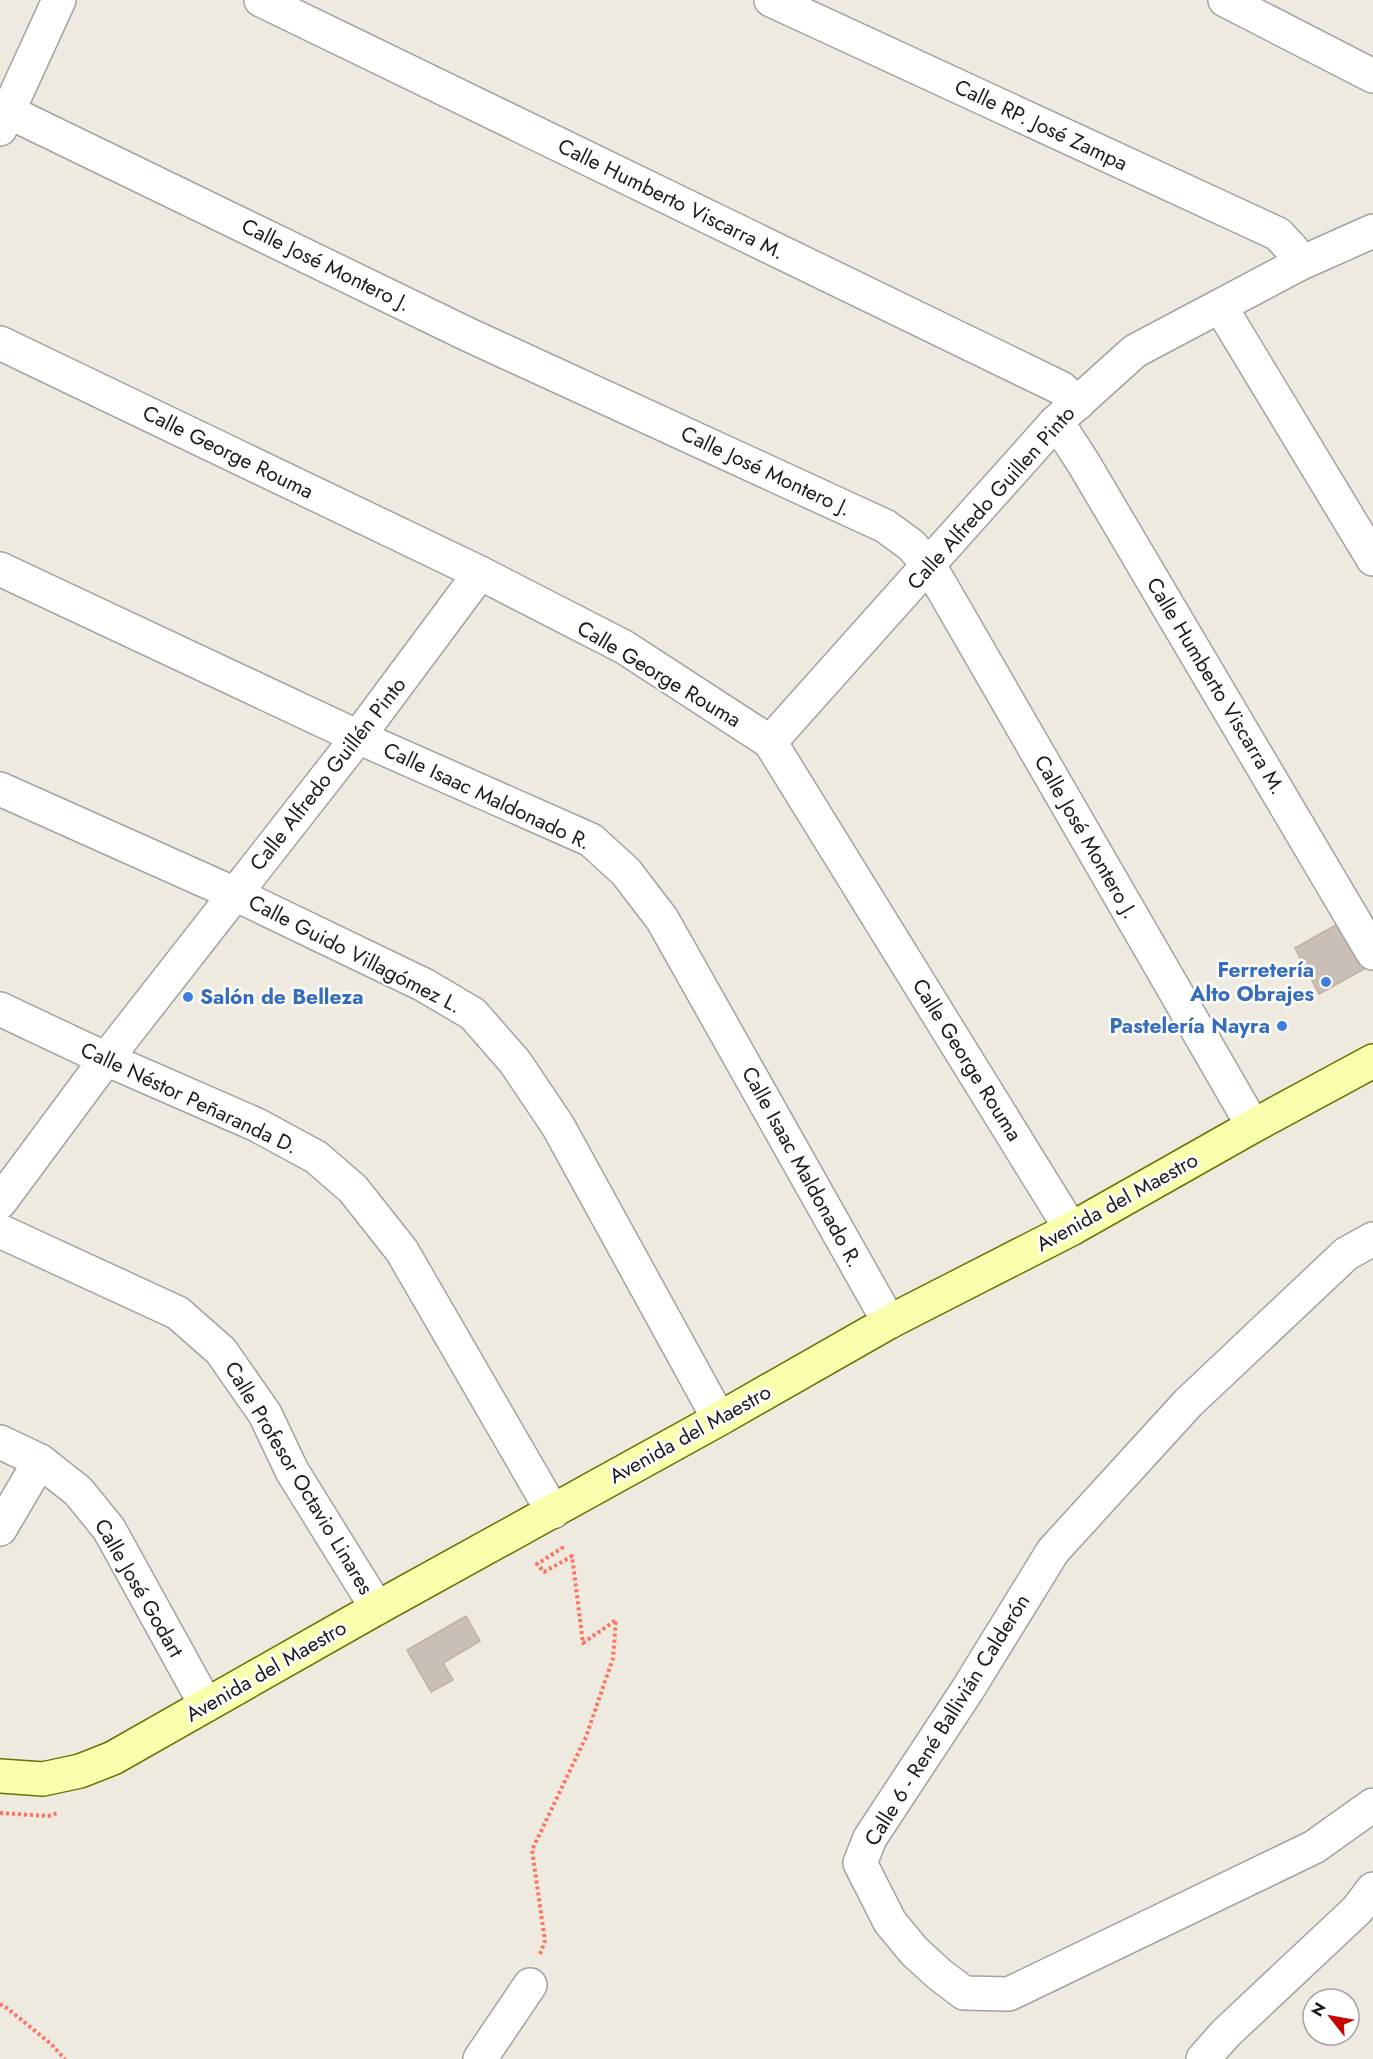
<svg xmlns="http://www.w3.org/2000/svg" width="1373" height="2059" font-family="Jost,sans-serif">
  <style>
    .building { fill: #cabfb6; stroke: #c1afa1; stroke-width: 1.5 }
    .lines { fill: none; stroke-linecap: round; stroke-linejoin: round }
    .street-casing { stroke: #a2a2a2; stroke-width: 36 }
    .secondary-casing { stroke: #677500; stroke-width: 36 }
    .path { stroke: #ff7260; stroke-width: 4; stroke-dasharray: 3 3; stroke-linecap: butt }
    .street { stroke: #fff; stroke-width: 33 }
    .secondary { stroke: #faffad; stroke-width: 33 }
    .shop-dot { fill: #3f7fe0; stroke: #fff; stroke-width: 2 }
    .labels { text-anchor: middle; stroke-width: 5; stroke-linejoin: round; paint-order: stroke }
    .street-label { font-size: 21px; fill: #1b1b1b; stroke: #fff }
    .shop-label { font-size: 21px; font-weight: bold; fill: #366cbe; stroke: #fff; text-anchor: end }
  </style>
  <rect width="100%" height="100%" fill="#eeeae0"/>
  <g class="building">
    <path d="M1341,922L1366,968L1319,994L1295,948Z"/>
    <path d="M466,1616L480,1641L443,1663L453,1680L431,1692L407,1650Z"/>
  </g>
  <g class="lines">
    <g class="street-casing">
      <g id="street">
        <path d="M261,0L1061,388L1078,403"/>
        <path d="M771,0L1278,234L1292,249L1299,264"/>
        <path d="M1225,0L1373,76"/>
        <path d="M9,112L469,335L885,526L911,545L929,565L1253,1126"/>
        <path d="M0,129L59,0"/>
        <path d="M1220,306L1373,559"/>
        <path d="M0,343L480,573L624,647L770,742L1071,1229"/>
        <path d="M1055,423L1066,436L1084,464L1373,953"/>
        <path d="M0,569L358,737L591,840L626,872L662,919L889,1322"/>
        <path d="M770,742L1055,423L1135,351L1299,264L1373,231"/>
        <path d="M0,789L235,894L424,985L473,1014L515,1062L558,1126L719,1419"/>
        <path d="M0,1009L106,1059L257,1125L316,1157L353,1189L402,1251L553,1512"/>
        <path d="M0,1202L106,1059L358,737L480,573"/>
        <path d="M0,1231L178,1313L221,1351L265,1414L292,1471L377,1608"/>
        <path d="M1373,1239L1346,1254L1188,1403L1053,1551L968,1689L870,1838L860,1863L890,1922L914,1951L939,1974L964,1993L1009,1994L1314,1847L1373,1805"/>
        <path d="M0,1442L40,1461L78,1491L109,1529L206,1705"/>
        <path d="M0,1529L40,1461"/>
        <path d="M480,2059L530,1985"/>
        <path d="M1203,2059L1226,2033L1357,1910L1373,1889"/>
      </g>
    </g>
    <g class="secondary-casing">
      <path id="secondary" d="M0,1776L43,1779L80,1771L113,1758L377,1608L719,1419L889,1322L1071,1229L1253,1126L1373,1061"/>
    </g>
    <g class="path">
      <path d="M0,1813L48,1816L58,1813"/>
      <path d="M540,1954L545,1941L532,1850L586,1737L613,1658L616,1620L583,1643L572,1556L544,1572L537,1564L562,1548L561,1544"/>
      <path d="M0,2004L7,2008L51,2044L65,2059"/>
    </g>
    <use href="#street" class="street"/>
    <use href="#secondary" class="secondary"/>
  </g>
  <g class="shop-dot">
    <circle cx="1326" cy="982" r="6"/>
    <circle cx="188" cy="997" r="6"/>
    <circle cx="1282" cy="1026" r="6"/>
  </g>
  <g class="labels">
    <g class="street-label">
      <text transform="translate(1041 125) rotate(25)" y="7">Calle RP. José Zampa</text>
      <text transform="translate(671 199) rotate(26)" y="7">Calle Humberto Viscarra M.</text>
      <text transform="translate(326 265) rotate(26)" y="7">Calle José Montero J.</text>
      <text transform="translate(228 452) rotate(26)" y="7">Calle George Rouma</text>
      <text transform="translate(766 471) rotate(25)" y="7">Calle José Montero J.</text>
      <text transform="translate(991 498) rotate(-48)" y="7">Calle Alfredo Guillen Pinto</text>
      <text transform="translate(659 674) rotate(31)" y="7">Calle George Rouma</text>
      <text transform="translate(1216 686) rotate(59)" y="7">Calle Humberto Viscarra M.</text>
      <text transform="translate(328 774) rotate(-52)" y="7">Calle Alfredo Guillén Pinto</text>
      <text transform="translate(487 796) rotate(25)" y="7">Calle Isaac Maldonado R.</text>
      <text transform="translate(1086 837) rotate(60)" y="7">Calle José Montero J.</text>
      <text transform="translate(355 954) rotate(27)" y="7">Calle Guido Villagómez L.</text>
      <text transform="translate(967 1060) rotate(58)" y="7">Calle George Rouma</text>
      <text transform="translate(189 1098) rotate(25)" y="7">Calle Néstor Peñaranda D.</text>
      <text transform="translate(802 1167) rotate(61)" y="7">Calle Isaac Maldonado R.</text>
      <text transform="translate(1117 1202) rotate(-29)" y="7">Avenida del Maestro</text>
      <text transform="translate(690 1434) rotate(-29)" y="7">Avenida del Maestro</text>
      <text transform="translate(299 1478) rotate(59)" y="7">Calle Profesor Octavio Linares</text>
      <text transform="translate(139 1588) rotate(60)" y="7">Calle José Godart</text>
      <text transform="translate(266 1671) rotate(-30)" y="7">Avenida del Maestro</text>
      <text transform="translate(947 1720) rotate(-58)" y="7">Calle 6 - René Ballivián Calderón</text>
    </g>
    <g class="shop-label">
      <text x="1314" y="977">Ferretería<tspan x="1314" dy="24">Alto Obrajes</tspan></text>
      <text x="200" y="1004" text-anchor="start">Salón de Belleza</text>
      <text x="1270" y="1033">Pastelería Nayra</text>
    </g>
  </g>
  <g transform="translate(1331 2017) rotate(301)"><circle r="28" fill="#ffffff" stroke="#a4a4a4" stroke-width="1.5"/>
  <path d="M0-4.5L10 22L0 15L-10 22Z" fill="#c70300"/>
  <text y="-9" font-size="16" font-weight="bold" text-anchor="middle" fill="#1b1b1b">N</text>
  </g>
</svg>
